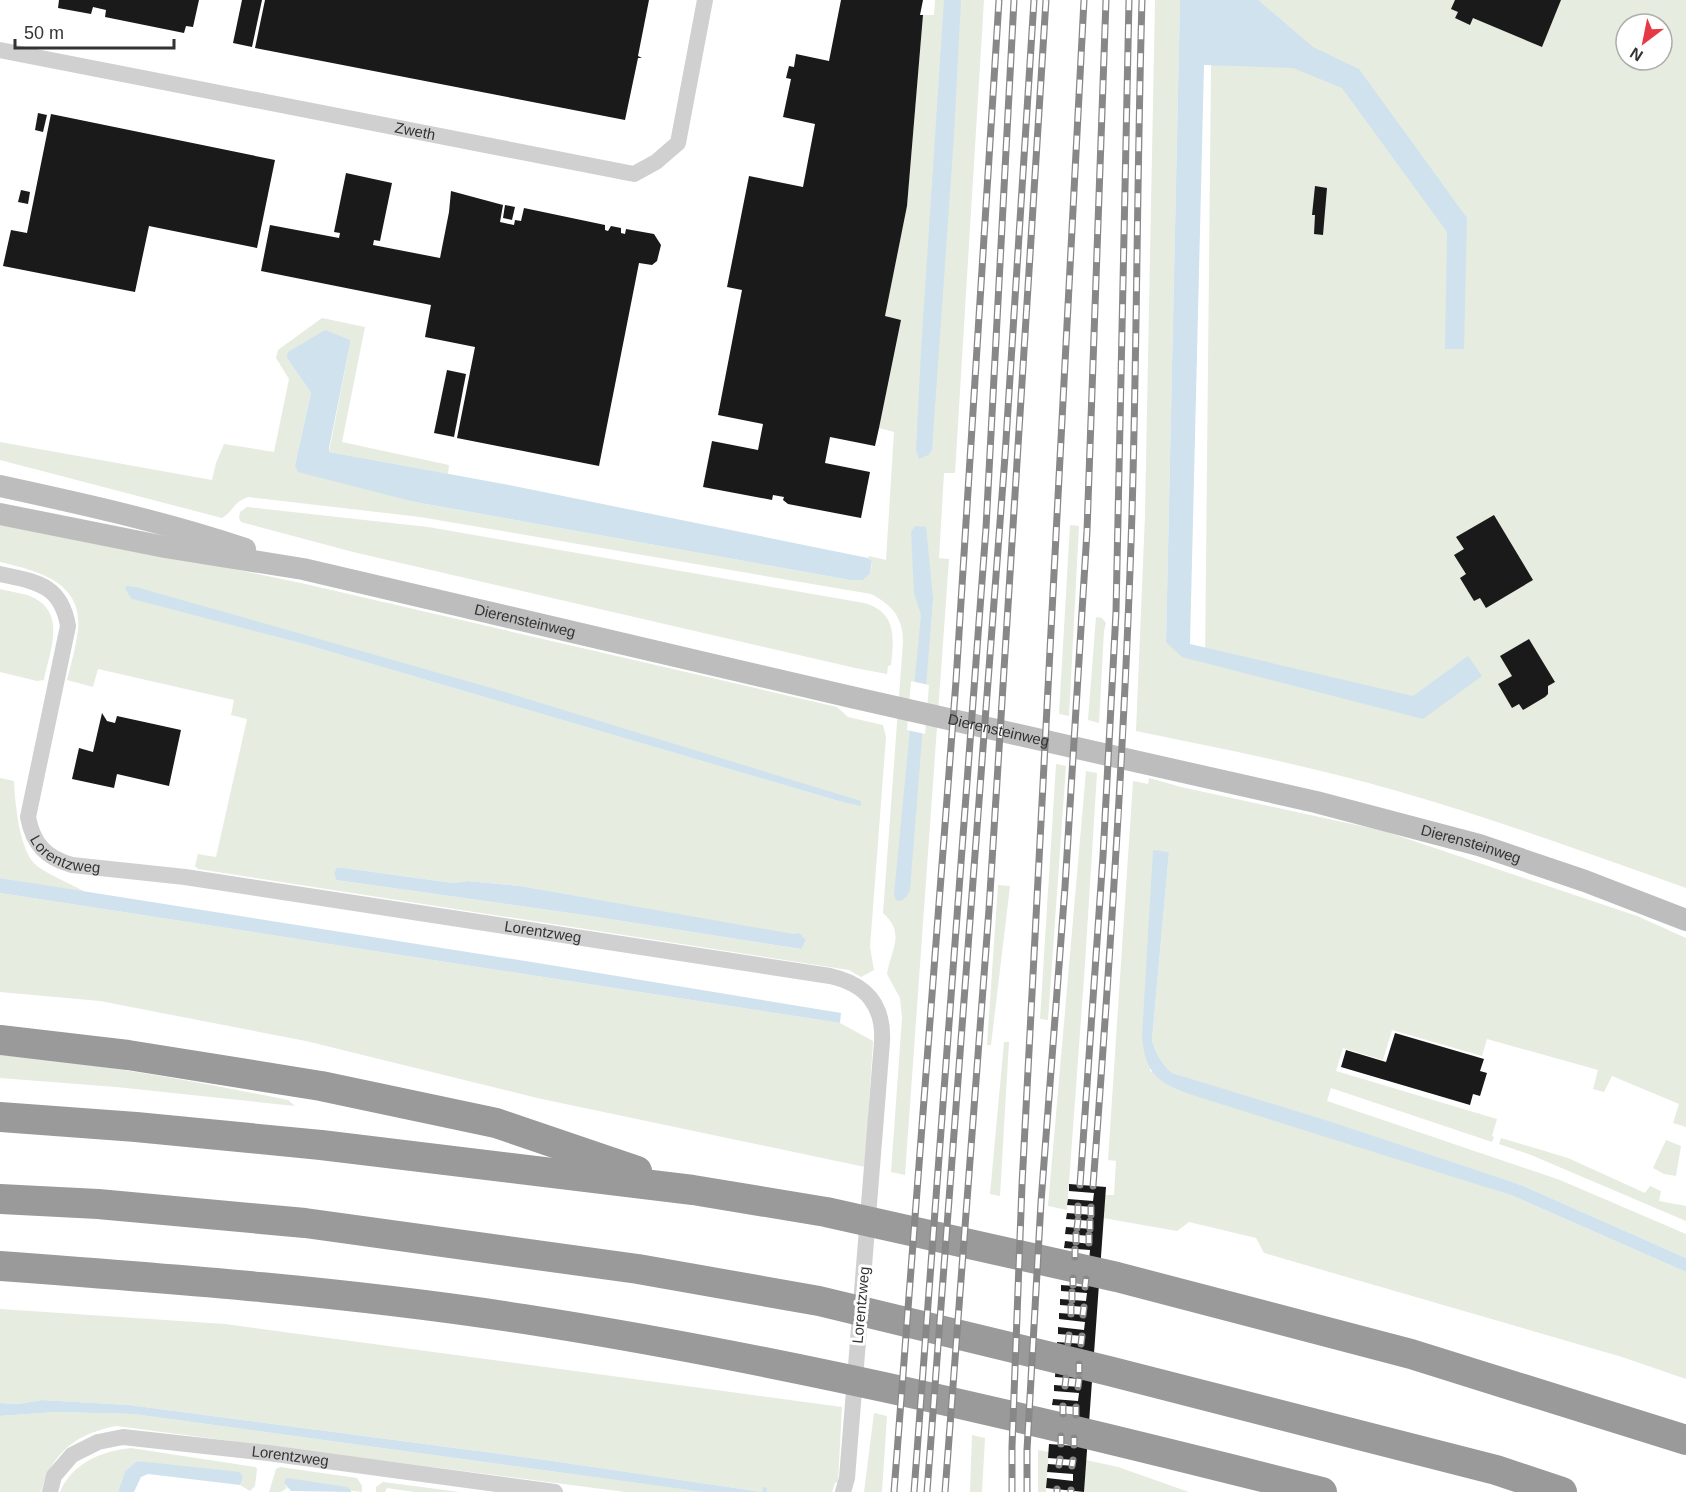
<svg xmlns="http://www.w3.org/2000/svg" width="1686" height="1492" font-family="Helvetica,sans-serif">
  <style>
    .green { fill: #e6ecdf; fill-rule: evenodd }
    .water { fill: #cfe2ee }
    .pier { fill: #fff }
    .building { fill: #1a1a1a }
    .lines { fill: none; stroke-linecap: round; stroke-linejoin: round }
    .street { stroke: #d0d0d0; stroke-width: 16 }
    .secondary { stroke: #bdbdbd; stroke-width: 22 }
    .highway { stroke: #9a9a9a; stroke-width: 30 }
    .rail-casing { stroke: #888; stroke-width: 7 }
    .rail { stroke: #fff; stroke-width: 4.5; stroke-dasharray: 14; stroke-linecap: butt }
    .labels { text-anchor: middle; stroke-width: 6; stroke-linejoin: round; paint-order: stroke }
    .street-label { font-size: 15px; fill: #333; stroke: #fff }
  </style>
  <rect width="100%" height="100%" fill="#fff"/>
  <g class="green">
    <path d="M935,0H984L955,473H944L939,558L949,559L905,1175L891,1172L902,1018L900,998L887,974C891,949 906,934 883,913L903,642C903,617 892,605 871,594L420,517L248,497C232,503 234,511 222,518L0,460V442L212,480L216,463L224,444L274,452L289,379L276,358L278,350L322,318L365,327L342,442L449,465L448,474L329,452L350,344L287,358L311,393L295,465L415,502L850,580H863C869,574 872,570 872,561L868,558L869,556L886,560L894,432L879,428L901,320L885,316L907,206L923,15H934Z"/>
    <path d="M1155,0H1180L1166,642L1205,663L1211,69L1214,0H1686V888C1590,854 1495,819 1397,791C1311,766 1223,749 1136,731L1145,515ZM1626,24H1662V60H1626Z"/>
    <path d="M247,507L428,527L864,603C897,612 894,638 891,665L888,666L887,674L855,668L353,552L241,522L239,518L240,512Z"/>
    <path d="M0,521L301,583L837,707L848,717L883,725L886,737L870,947L874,970L861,977L849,970L198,869L195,866L198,854L216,857L247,719L231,715L234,700L98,669L93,687L67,680C71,664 76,647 78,630C83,581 37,571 0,562ZM125,589L861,805L835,800L304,644L133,599ZM337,867L453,883L467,881L520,886L793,935L800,933L806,942L800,949L584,915L336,880L334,873Z"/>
    <path d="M1070,525L1079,526L1069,716L1059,714Z"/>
    <path d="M0,589C11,592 26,593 36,599C66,616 49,654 44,680L37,681L0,672Z"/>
    <path d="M1096,617L1102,618L1106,623L1104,631L1099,723L1088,720Z"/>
    <path d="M1056,764L1066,766L1048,1020L1040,1019Z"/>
    <path d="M1086,771L1097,773L1085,964L1067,1210L1048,1206Z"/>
    <path d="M0,778L14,781C15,802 19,852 37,866C52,877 72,884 87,893L0,878Z"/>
    <path d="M1149,778L1181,787L1384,831L1637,916L1686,938V1127L1673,1123L1679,1104L1612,1076L1604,1092L1593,1089L1598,1070L1487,1039L1482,1056L1392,1030L1383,1060L1343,1048L1336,1071L1497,1119L1492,1136L1494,1137L1492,1142L1331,1088L1327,1101L1560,1180L1686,1234V1258L1521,1185L1172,1073C1161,1063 1156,1054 1152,1040L1169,852L1153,851L1150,1071L1511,1195L1686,1272V1379L1622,1357L1264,1253L1256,1238L1189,1222L1177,1231L1103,1218L1105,1195H1114L1116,1161L1108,1160L1133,781L1148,784Z"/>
    <path d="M998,885L1010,886L991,1045H987Z"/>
    <path d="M0,893L840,1023L873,1041L865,1167L537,1098L306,1041L100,1001L0,992Z"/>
    <path d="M1004,1042H1009L1000,1196L990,1194Z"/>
    <path d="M0,1055C97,1063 193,1081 288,1100L295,1106L116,1087L0,1078Z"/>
    <path d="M1501,1138L1568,1158L1645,1193L1650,1186L1661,1191L1659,1201L1686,1206V1221L1531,1155L1499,1144Z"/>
    <path d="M1666,1140L1681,1146L1676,1176L1664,1174L1653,1168Z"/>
    <path d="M0,1309L225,1324L842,1407L838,1482L835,1483L832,1492H767V1488H763L762,1492L546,1460L129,1405L42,1400L18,1404L0,1403Z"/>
    <path d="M56,1412L133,1414L704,1492H625L116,1426C76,1434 52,1452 41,1492H0V1416Z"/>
    <path d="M874,1413L887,1416L882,1492H864Z"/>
    <path d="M972,1435L985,1438L982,1492H970Z"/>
    <path d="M131,1448L255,1467L257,1469L255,1486L250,1491L240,1485L243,1478L137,1461L125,1471L118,1492H60C72,1463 102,1451 131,1448Z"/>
    <path d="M1038,1450L1049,1452L1046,1492H1038Z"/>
    <path d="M1086,1460L1118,1467L1189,1492H1084Z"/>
    <path d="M280,1467L357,1478L362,1486V1492L284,1483L287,1488L281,1492H269L276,1469Z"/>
    <path d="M383,1482L460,1492H414L387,1488L385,1492H376V1487Z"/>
  </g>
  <g class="water">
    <path d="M944,0H961L954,135L932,450L928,455L919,459L916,451L921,351Z"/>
    <path d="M1180,0H1258L1313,47L1359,69L1467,218L1464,349H1445L1447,232L1342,88L1293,68L1204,65L1190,644L1413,696L1468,656L1482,676L1423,719L1182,657L1166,642Z"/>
    <path d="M325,330L350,340V344L329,448V452L509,485L868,558L872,561L870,573L863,580H850L415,502L298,472L295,465L311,393L287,358L288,352Z"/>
    <path d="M915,526L926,527L933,598L910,890L907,896L901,901L896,900L894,895L921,615L914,593L911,532Z"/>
    <path d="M126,586L136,587L495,689L861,801V806L835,800L304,644L132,599L125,589Z"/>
    <path d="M1153,850L1169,852L1152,1040C1156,1054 1161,1063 1172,1073L1322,1119L1521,1185L1686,1258V1272L1511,1195L1192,1095C1158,1083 1145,1074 1142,1036Z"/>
    <path d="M337,867L453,883L467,881L520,886L793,934L800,933L806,941L801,949L584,915L336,880L334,873Z"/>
    <path d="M0,878L544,964L841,1013L840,1023L0,893Z"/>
    <path d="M42,1400L129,1405L546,1460L762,1492L763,1487L767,1488V1492H703L133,1414L56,1412L0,1416V1403L18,1404Z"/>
    <path d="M137,1461L240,1472L243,1478L240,1485L148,1474L141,1477L134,1492H118L125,1471Z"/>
    <path d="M287,1478L347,1487L351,1490V1492L291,1491L284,1483Z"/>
  </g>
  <path class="pier" d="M911,681L929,685L925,734L907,730Z"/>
  <g class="building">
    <path d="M59,0H199L193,27L186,26L184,33L105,17L106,10L93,7L91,14L58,8Z"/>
    <path d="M242,0H262L252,47L233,43Z"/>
    <path d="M265,0H649L638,56L642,58H638L625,120L255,48Z"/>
    <path d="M841,0H923L920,15H923L907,206L885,316L901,320L879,428L875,446L830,437L825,463L870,472L861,518L788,504L783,500L784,497L773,495L772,500L703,487L712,441L758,450L763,424L718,415L742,290L727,287L749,176L803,187L815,124L783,117L791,79L786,78L789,66L794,67L796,54L829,61Z"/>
    <path d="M1455,0H1561L1542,47L1473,18L1470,25L1455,18L1458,12L1451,9Z"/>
    <path d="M38,113L47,115L43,132L35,130Z"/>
    <path d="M51,114L275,160L257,248L149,226L135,292L3,266L11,230L27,233Z"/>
    <path d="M346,173L392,183L380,241L374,240L373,245L440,258L449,212L451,191L503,205L500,222L514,225L515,220L521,221L524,208L605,225V230L608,231L611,226L621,228V233L625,234L626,229L654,234L661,245L657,261L652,265L639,263L599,466L457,438L475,347L425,337L431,305L261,271L270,225L339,238L340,233L334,232Z"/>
    <path d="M1315,186L1327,188L1323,235L1314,234L1315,215H1312Z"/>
    <path d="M21,190L30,192L28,204L18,202Z"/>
    <path d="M505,205L515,207L512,220L503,218Z"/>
    <path d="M447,370L466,374L454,437L434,433Z"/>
    <path d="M1494,515L1533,580L1486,608L1480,598L1474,601L1460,578L1466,574L1454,555L1464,549L1456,537Z"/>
    <path d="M1529,639L1555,682L1548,686V694L1545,697L1523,710L1519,704L1512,708L1498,684L1512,676L1500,656Z"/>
    <path d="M102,713L107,721L115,723L117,716L181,730L169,786L117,774L114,788L72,779L79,748L93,752Z"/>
    <path d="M1395,1033L1484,1059L1480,1071L1487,1073L1480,1096L1473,1094L1470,1105L1341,1067L1346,1050L1386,1062Z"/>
    <path d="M1069,1184L1106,1187L1084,1492L1046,1488L1047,1478L1073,1481V1474L1047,1472L1048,1464L1074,1466V1460L1048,1458L1049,1444L1075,1446L1052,1413L1077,1415L1078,1407L1052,1405L1053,1399L1078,1401L1079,1393L1054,1391V1385L1079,1387L1080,1379L1055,1377L1057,1342L1083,1344V1336L1058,1334V1327L1084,1330L1085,1322L1059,1319V1313L1085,1315V1307L1060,1305V1299L1086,1301L1087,1293L1061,1291V1285L1087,1287L1090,1250L1064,1248L1065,1241L1090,1244L1091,1236L1065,1234L1066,1227L1091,1229L1092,1221L1066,1219L1067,1213L1092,1215L1093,1207L1067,1205L1068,1199L1093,1201L1094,1193L1069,1191Z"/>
  </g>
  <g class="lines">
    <g class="street">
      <path id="s1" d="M0,50L634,174L656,162L678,143L705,0"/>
      <path id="s2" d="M0,574C36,582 61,584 68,626L28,817C33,844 46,858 72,865L185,877L830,976C866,984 884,1005 882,1042L847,1478L843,1492"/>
      <path id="s3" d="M50,1492L54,1476L72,1455L98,1442L123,1437L268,1453L555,1492"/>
    </g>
    <g class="secondary">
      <path d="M0,486C83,504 165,522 245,549"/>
      <path id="s4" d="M0,514L165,547L303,569L851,697L1316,802L1479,845L1585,881L1686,920"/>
    </g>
    <g class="highway">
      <path d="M0,1040L128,1055L321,1086L496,1123L637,1171"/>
      <path d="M0,1117L136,1127L321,1145L693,1190L826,1212L1117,1277L1411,1354L1686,1440"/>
      <path d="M0,1199L98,1204L305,1223L638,1269L819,1301L1109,1371L1496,1470L1562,1492"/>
      <path d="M0,1266C175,1279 350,1292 524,1319C793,1361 1058,1425 1322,1492"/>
    </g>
    <g class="rail-casing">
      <g id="rail">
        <path d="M1080,1185L1103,856L1116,612L1129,0"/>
        <path d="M1093,1186C1110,962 1125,738 1132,513C1137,342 1137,171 1142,0"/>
        <path d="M1078,1214V1206"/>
        <path d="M1091,1215V1207"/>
        <path d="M1077,1228L1078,1220"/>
        <path d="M1090,1229V1221"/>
        <path d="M1076,1242V1234"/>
        <path d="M1089,1243V1235"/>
        <path d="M1075,1257V1249"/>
        <path d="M1073,1285V1278"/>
        <path d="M1085,1287L1086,1279"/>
        <path d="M1072,1300V1292"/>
        <path d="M1071,1314V1306"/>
        <path d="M1083,1315L1084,1307"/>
        <path d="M1068,1343L1069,1335"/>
        <path d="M1081,1344L1082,1336"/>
        <path d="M1079,1372V1364"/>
        <path d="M1065,1386L1066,1378"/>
        <path d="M1078,1387L1079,1379"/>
        <path d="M1063,1414V1406"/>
        <path d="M1076,1415V1407"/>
        <path d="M1061,1444V1436"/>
        <path d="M1074,1445V1438"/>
        <path d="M1059,1465L1060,1459"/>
        <path d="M1072,1466L1073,1460"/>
        <path d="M894,1492L956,681L999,0"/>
        <path d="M914,1492L986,528L1014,0"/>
        <path d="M927,1492L1005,456L1034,0"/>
        <path d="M945,1492L989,909L1046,0"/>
        <path d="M1012,1492V1447L1022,1185L1084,0"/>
        <path d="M1027,1492V1450L1041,1202L1065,887L1087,531L1106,0"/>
        <path d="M1057,1492V1489"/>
        <path d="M1071,1492V1490"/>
      </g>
    </g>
    <use href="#rail" class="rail"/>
  </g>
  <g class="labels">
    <g class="street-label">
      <text dy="5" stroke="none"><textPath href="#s1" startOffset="423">Zweth</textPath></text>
      <text dy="5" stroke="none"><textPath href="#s4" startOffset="536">Dierensteinweg</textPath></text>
      <text dy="5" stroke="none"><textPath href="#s4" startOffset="1022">Dierensteinweg</textPath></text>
      <text dy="5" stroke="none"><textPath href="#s4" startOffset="1508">Dierensteinweg</textPath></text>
      <text dy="5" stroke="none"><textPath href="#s2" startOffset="348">Lorentzweg</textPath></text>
      <text dy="5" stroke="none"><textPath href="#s2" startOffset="834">Lorentzweg</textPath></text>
      <text transform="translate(861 1305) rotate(-85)" y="5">Lorentzweg</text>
      <text dy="5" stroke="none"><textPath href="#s3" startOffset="267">Lorentzweg</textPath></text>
    </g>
  </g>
  <g transform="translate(1644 42) rotate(212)"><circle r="28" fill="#ffffff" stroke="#adadad" stroke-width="1.5"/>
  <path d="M0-4.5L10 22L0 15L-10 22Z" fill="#e63946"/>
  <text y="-9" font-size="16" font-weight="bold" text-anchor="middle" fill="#333333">N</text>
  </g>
  <path d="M15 39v9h159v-9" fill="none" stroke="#333333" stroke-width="3"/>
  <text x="24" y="39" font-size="18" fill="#333333" stroke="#ffffff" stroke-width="4.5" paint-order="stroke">50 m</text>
</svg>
